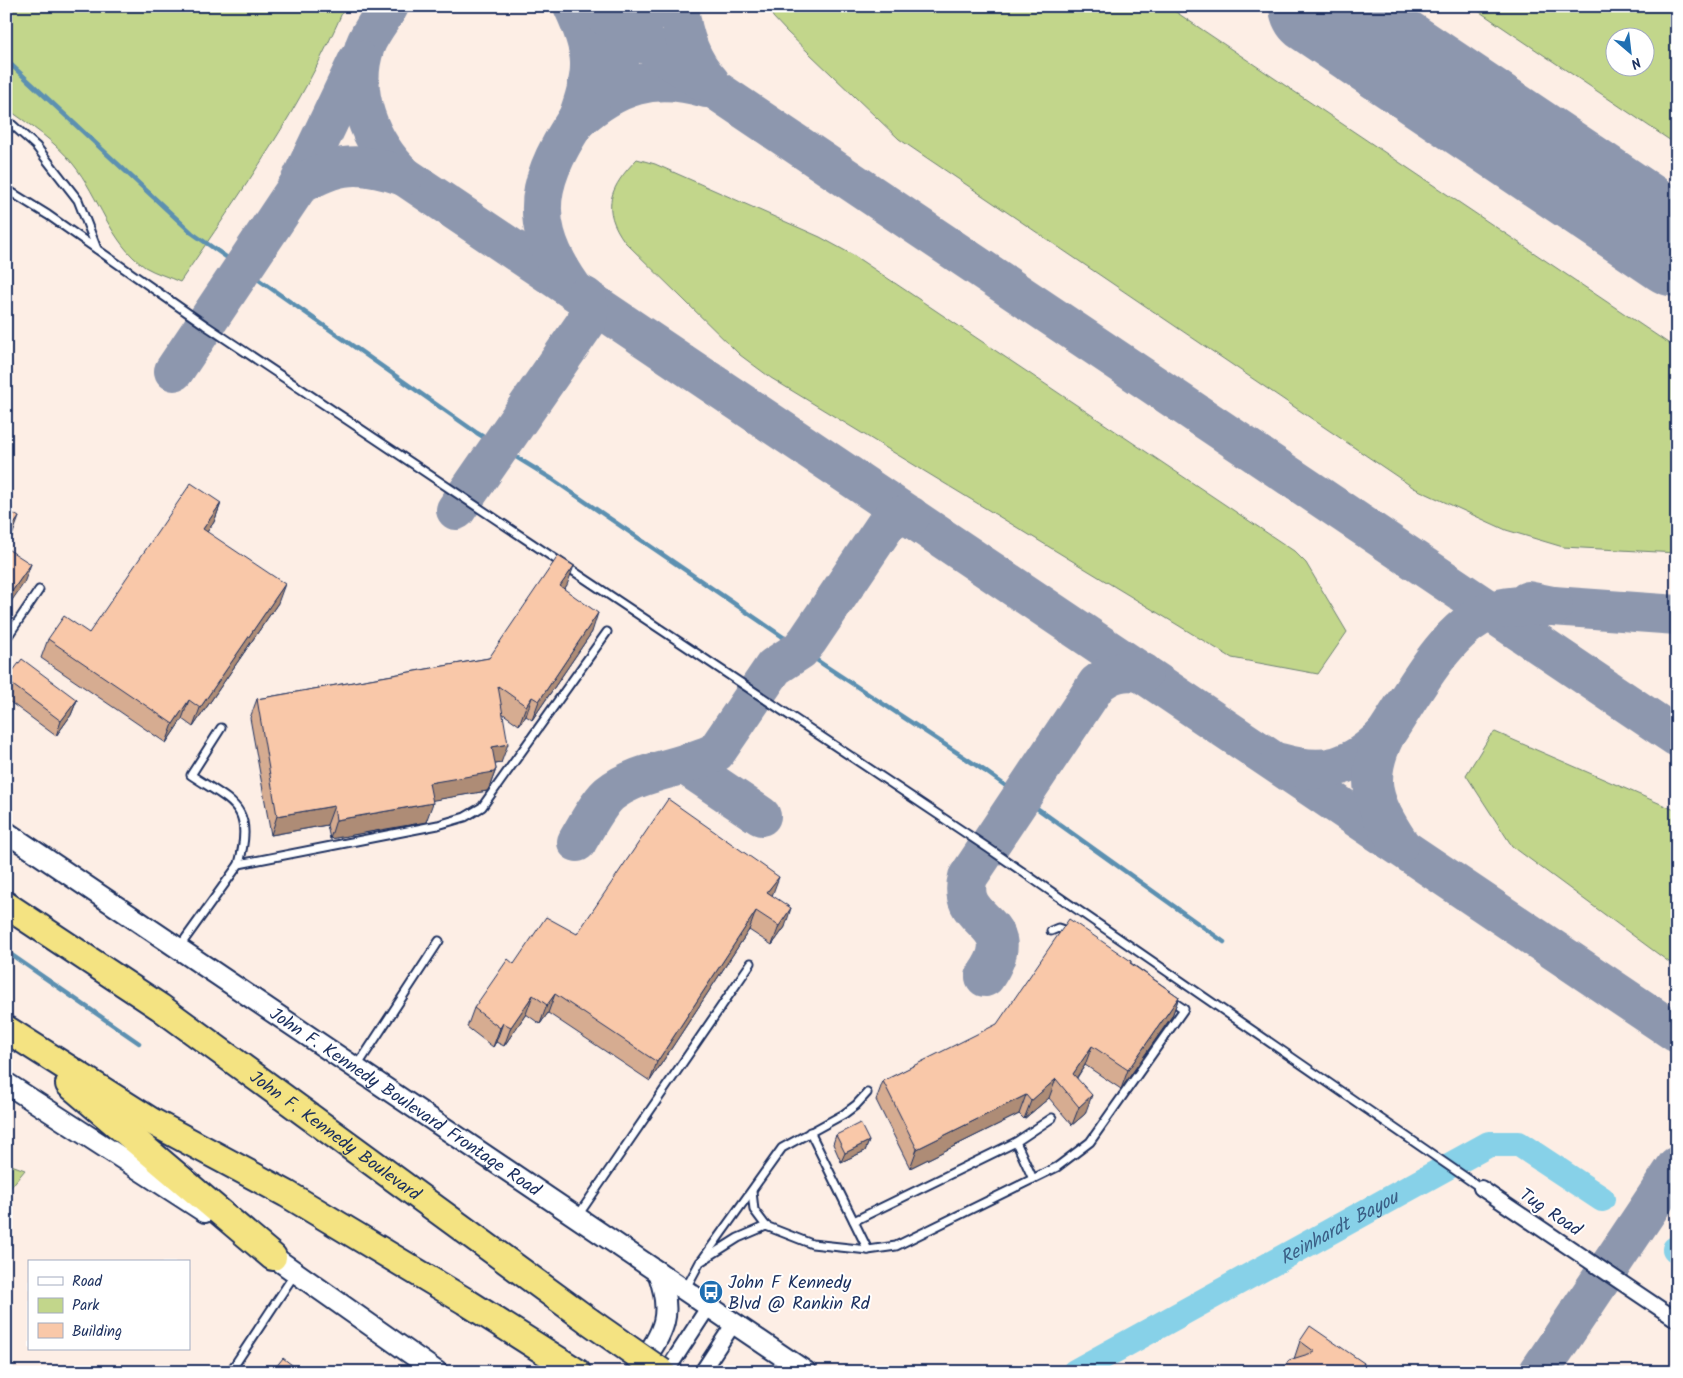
<svg xmlns="http://www.w3.org/2000/svg" width="1683" height="1378" font-family="Kalam,sans-serif">
  <style>
    .built { fill: #fdeee5; fill-rule: evenodd }
    .green { fill: #c2d68b; stroke: #6e8274; fill-rule: evenodd }
    .lines { fill: none; stroke-linecap: round; stroke-linejoin: round }
    .stream { stroke: #5c90b1; stroke-width: 4.5 }
    .river { stroke: #87d1e8; stroke-width: 26 }
    .taxiway { stroke: #8d97ae; stroke-width: 40 }
    .runway { stroke: #8d97ae; stroke-width: 100 }
    .lane-casing { stroke: #1b2f5e; stroke-width: 11 }
    .street-casing { stroke: #1b2f5e; stroke-width: 18 }
    .secondary-casing { stroke: #1b2f5e; stroke-width: 24 }
    .highway-casing { stroke: #1b2f5e; stroke-width: 30 }
    .lane { stroke: #fff; stroke-width: 7 }
    .street { stroke: #fff; stroke-width: 14 }
    .secondary { stroke: #fff; stroke-width: 20 }
    .highway { stroke: #f4e382; stroke-width: 26 }
    .highway-bridge-casing { stroke: #1b2f5e; stroke-width: 30; stroke-linecap: butt }
    .highway-bridge { stroke: #f4e382; stroke-width: 26 }
    .wall { fill: #d6ac91; stroke: #1b2f5e }
    .shaded-wall { fill: #ae8c76; stroke: #1b2f5e }
    .building { fill: #f9c8a9; stroke: #1b2f5e }
    .labels { text-anchor: middle; stroke-width: 4; stroke-linejoin: round; paint-order: stroke }
    .street-label { font-size: 18px; fill: #1b2f5e; stroke: #fff }
    .poi-label { font-size: 18px; fill: #1b2f5e; stroke: #fff; text-anchor: start }
    .water-label { font-size: 19px; font-style: italic; fill: #3b6087; stroke: #fff }
  </style>
  <rect width="100%" height="100%" fill="#fff"/>
  <filter id="ink" filterUnits="userSpaceOnUse"><feTurbulence type="fractalNoise" baseFrequency=".02" numOctaves="2"/><feDisplacementMap in="SourceGraphic" scale="10" xChannelSelector="R" yChannelSelector="G"/><feConvolveMatrix kernelMatrix="1 2 1 2 8 2 1 2 1" color-interpolation-filters="sRGB"/></filter>
  <g filter="url(#ink)">
    <path class="built" d="M6,6H1677V1372H6ZM1616,38H1646V68H1616ZM29,1262H189V1349H29Z"/>
    <g class="green">
      <path d="M6,6H345C302,108 242,191 180,282C169,277 155,273 145,267C110,243 99,196 73,164C55,141 30,125 6,108Z"/>
      <path d="M769,6H1167L1677,349V553L1563,547L1506,530L1414,488L899,139L787,32L773,17Z"/>
      <path d="M1471,6H1677V145ZM1616,38H1646V68H1616Z"/>
      <path d="M637,159L655,164L820,237L853,255L1294,551L1306,563L1347,632L1318,674L1232,658L771,378L740,355L625,242C600,208 610,187 637,159Z"/>
      <path d="M1495,732L1677,811V968L1512,846L1466,775L1490,736Z"/>
      <path d="M6,1163L25,1170L6,1193Z"/>
    </g>
    <g class="lines">
      <g class="stream">
        <path d="M6,60L192,233L477,433L552,479L824,665L985,771L1224,942"/>
        <path d="M6,951L139,1043"/>
      </g>
      <g class="river">
        <path d="M1675,1249L1677,1250"/>
        <path id="s1" d="M1075,1372L1489,1144H1519L1602,1199"/>
      </g>
      <g class="taxiway">
        <path d="M389,6C381,19 370,32 365,46C349,93 370,143 404,176L1677,1033"/>
        <path d="M573,6C595,53 595,72 577,120C616,85 654,72 706,88"/>
        <path d="M591,6L1677,737"/>
        <path d="M679,6C682,35 690,61 710,82"/>
        <path d="M298,186L358,60"/>
        <path d="M571,286C518,210 545,166 591,98C612,68 633,37 654,6"/>
        <path d="M174,371L298,186C337,162 360,161 404,176"/>
        <path d="M456,510L587,321L589,308L585,297"/>
        <path d="M1528,601L1553,606L1677,615"/>
        <path d="M1280,763C1325,776 1352,768 1385,735"/>
        <path d="M685,765L761,816"/>
        <path d="M577,842C585,828 598,804 609,794C639,770 683,769 716,752L774,667L800,650L808,640L887,523L899,516H910"/>
        <path d="M1399,843C1373,804 1363,780 1385,735C1411,697 1445,629 1489,612C1509,604 1532,606 1553,606"/>
        <path d="M985,977C1026,918 954,927 968,877L1097,684C1111,672 1125,669 1143,673"/>
        <path d="M1539,1372L1677,1166"/>
      </g>
      <path class="runway" d="M1319,6L1677,247"/>
      <g class="lane-casing">
        <g id="lane">
          <path d="M6,119L36,146L78,200L97,249"/>
          <path d="M6,189L48,215L205,325L988,848L1481,1188"/>
          <path d="M6,639L39,590"/>
          <path d="M221,728L191,775C235,804 254,806 239,864"/>
          <path d="M1051,931L1058,928L1069,932"/>
          <path d="M180,946L239,864L438,825L465,817L482,807L607,632"/>
          <path d="M356,1068L439,941"/>
          <path d="M810,1132L868,1250"/>
          <path d="M1016,1142L1033,1179"/>
          <path d="M752,1191L754,1210L766,1226"/>
          <path d="M577,1217L751,963"/>
          <path d="M854,1221L1016,1142L1052,1118"/>
          <path d="M702,1260L782,1148L844,1114L856,1105L867,1093"/>
          <path d="M685,1290L700,1262L738,1238L766,1226L812,1244L868,1250L896,1246L1057,1167L1090,1142L1184,1009L1169,999"/>
          <path d="M230,1372L294,1275"/>
        </g>
      </g>
      <g class="street-casing">
        <g id="street">
          <path d="M1481,1188L1677,1320"/>
          <path d="M666,1372L709,1306"/>
          <path d="M702,1372L734,1323"/>
        </g>
      </g>
      <g class="secondary-casing">
        <g id="secondary">
          <path id="s2" d="M6,832L806,1372"/>
          <path d="M6,1083L205,1212"/>
          <path d="M261,1248L437,1372"/>
          <path d="M636,1372C662,1333 675,1319 658,1272"/>
        </g>
      </g>
      <g class="highway-casing">
        <g id="highway">
          <path id="s3" d="M6,905L160,1007L589,1321"/>
          <path d="M6,1029L151,1121L287,1194L465,1301L577,1372"/>
          <path d="M69,1084L273,1257"/>
        </g>
      </g>
      <use href="#lane" class="lane"/>
      <use href="#street" class="street"/>
      <use href="#secondary" class="secondary"/>
      <use href="#highway" class="highway"/>
      <g class="highway-bridge-casing">
        <path id="highway-bridge" d="M589,1321L662,1372"/>
      </g>
      <use href="#highway-bridge" class="highway-bridge"/>
    </g>
    <g class="wall">
      <path d="M221,503L214,522L207,532L278,603L193,727L182,719L166,743L41,658L48,639L89,633Z"/>
      <path d="M567,585L564,589L592,632L532,720L526,716L519,725L502,713L501,763L495,764L496,769L489,788L487,791L432,800L426,822L330,839L327,825L271,835L250,718L257,699L489,658Z"/>
      <path d="M6,680L77,700L71,715L56,736L6,699Z"/>
      <path d="M772,896L785,927L772,945L749,930L650,1081L548,1013L540,1024L526,1014L504,1046L496,1042L493,1047L467,1027L474,1008L514,964L577,934Z"/>
      <path d="M1131,961V963L1179,997L1172,1016L1121,1089L1085,1065L1077,1078L1085,1114L1072,1125L1049,1098L1024,1119L1019,1114L910,1168L876,1100L883,1081Z"/>
      <path d="M836,1135L869,1141L865,1151L841,1162L833,1144Z"/>
      <path d="M1300,1341L1364,1363L1363,1367L1294,1359Z"/>
    </g>
    <g class="shaded-wall">
      <path d="M221,503L214,522L196,548L203,529Z"/>
      <path d="M19,517L12,536L6,545V536Z"/>
      <path d="M31,564L24,583L6,609V600Z"/>
      <path d="M574,566L567,585L553,605L560,586Z"/>
      <path d="M285,584L278,603L193,727L200,708Z"/>
      <path d="M598,613L592,632L532,720L539,701Z"/>
      <path d="M532,697L526,716L519,725L526,706Z"/>
      <path d="M77,700L71,715L56,736L61,721Z"/>
      <path d="M189,700L182,719L166,743L173,724Z"/>
      <path d="M508,744L501,763L485,766L492,747Z"/>
      <path d="M496,769L489,788L487,791L423,802L429,783Z"/>
      <path d="M433,803L426,822L330,839L336,820Z"/>
      <path d="M334,806L327,825L271,835L277,816Z"/>
      <path d="M779,877L772,896L767,892Z"/>
      <path d="M791,908L785,927L772,945L779,926Z"/>
      <path d="M756,911L749,930L650,1081L657,1062Z"/>
      <path d="M555,994L548,1013L540,1024L547,1005Z"/>
      <path d="M533,995L526,1014L504,1046L511,1027Z"/>
      <path d="M1179,997L1172,1016L1121,1089L1128,1070Z"/>
      <path d="M503,1023L496,1042L493,1047L500,1028Z"/>
      <path d="M1092,1046L1085,1065L1066,1093L1073,1074Z"/>
      <path d="M1056,1079L1049,1098L1024,1119L1031,1101Z"/>
      <path d="M1026,1095L1019,1114L910,1168L917,1149Z"/>
      <path d="M1092,1095L1085,1114L1072,1125L1079,1107Z"/>
      <path d="M869,1141L865,1151L841,1162L845,1153Z"/>
    </g>
    <g class="building">
      <path d="M191,483L221,503L203,529L285,584L200,708L189,700L173,724L48,639L64,616L89,633Z"/>
      <path d="M6,509L19,517L6,536Z"/>
      <path d="M6,548L31,564L6,600Z"/>
      <path d="M558,556L574,566L560,586L598,613L539,701L532,697L526,706L498,686L508,744L492,747L496,769L494,772L429,783L433,803L336,820L334,806L277,816L257,699L489,658Z"/>
      <path d="M22,659L77,700L61,721L6,680Z"/>
      <path d="M668,799L779,877L767,892L791,908L779,926L756,911L657,1062L555,994L547,1005L533,995L511,1027L503,1023L500,1028L474,1008L508,959L514,964L546,917L577,934Z"/>
      <path d="M1069,919L1131,961L1130,963L1179,997L1128,1070L1092,1046L1073,1074L1092,1095L1079,1107L1056,1079L1031,1101L1026,1095L917,1149L883,1081L997,1024Z"/>
      <path d="M860,1123L869,1141L845,1153L836,1135Z"/>
      <path d="M1310,1326L1364,1363L1362,1366L1370,1372H1281L1289,1360L1315,1352L1300,1341Z"/>
      <path d="M283,1358L301,1372H272Z"/>
    </g>
  </g>
  <defs>
    <g id="bus-disc" transform="scale(1.25)"><circle r="9.5" fill="#1f6fb2" stroke="#fff"/><path d="M-5-6H5V4H4V6H2V4H-2V6H-4V4H-5ZM-3.5-4V0h7V-4ZM-3.5 1.2v1.5H-2V1.2ZM2 1.2v1.5H3.5V1.2Z" fill="#fff"/></g>
  </defs>
  <g fill-rule="evenodd">
    <use href="#bus-disc" x="711" y="1292"/>
  </g>
  <g class="labels">
    <g class="street-label">
      <text dy="6" stroke="none"><textPath href="#s2" startOffset="482">John F. Kennedy Boulevard Frontage Road</textPath></text>
      <text dy="6" stroke="none"><textPath href="#s3" startOffset="402">John F. Kennedy Boulevard</textPath></text>
      <text transform="translate(1551 1212) rotate(34)" y="6">Tug Road</text>
    </g>
    <g class="poi-label">
      <text x="728" y="1288">John F Kennedy<tspan x="728" dy="21">Blvd @ Rankin Rd</tspan></text>
    </g>
    <g class="water-label">
      <text dy="7" stroke="none"><textPath href="#s1" startOffset="301">Reinhardt Bayou</textPath></text>
    </g>
  </g>
  <rect width="1683" height="1378" fill="none" stroke="#fff" stroke-width="25"/>
  <rect x="12" y="12" width="1658" height="1353" fill="none" stroke="#1b2f5e" stroke-width="2" filter="url(#ink)"/>
  <rect x="28" y="1260" width="162" height="90" fill="#ffffff" stroke="#a4acbf"/>
  <rect x="38" y="1277" width="25" height="8" fill="#ffffff" stroke="#a4acbf"/>
  <text x="72" y="1286" font-size="15" fill="#1b2f5e">Road</text>
  <rect x="38" y="1298" width="25" height="15" fill="#c2d68b" stroke="#a4acbf"/>
  <text x="72" y="1310" font-size="15" fill="#1b2f5e">Park</text>
  <rect x="38" y="1323" width="25" height="15" fill="#f9c8a9" stroke="#a4acbf"/>
  <text x="72" y="1336" font-size="15" fill="#1b2f5e">Building</text>
  <g transform="translate(1630 52) rotate(152)"><circle r="24" fill="#ffffff" stroke="#a4acbf"/>
  <path d="M0-4L9 19L0 12L-9 19Z" fill="#1f6fb2"/>
  <text y="-8" font-size="14" font-weight="bold" text-anchor="middle" fill="#1b2f5e">N</text>
  </g>
</svg>
